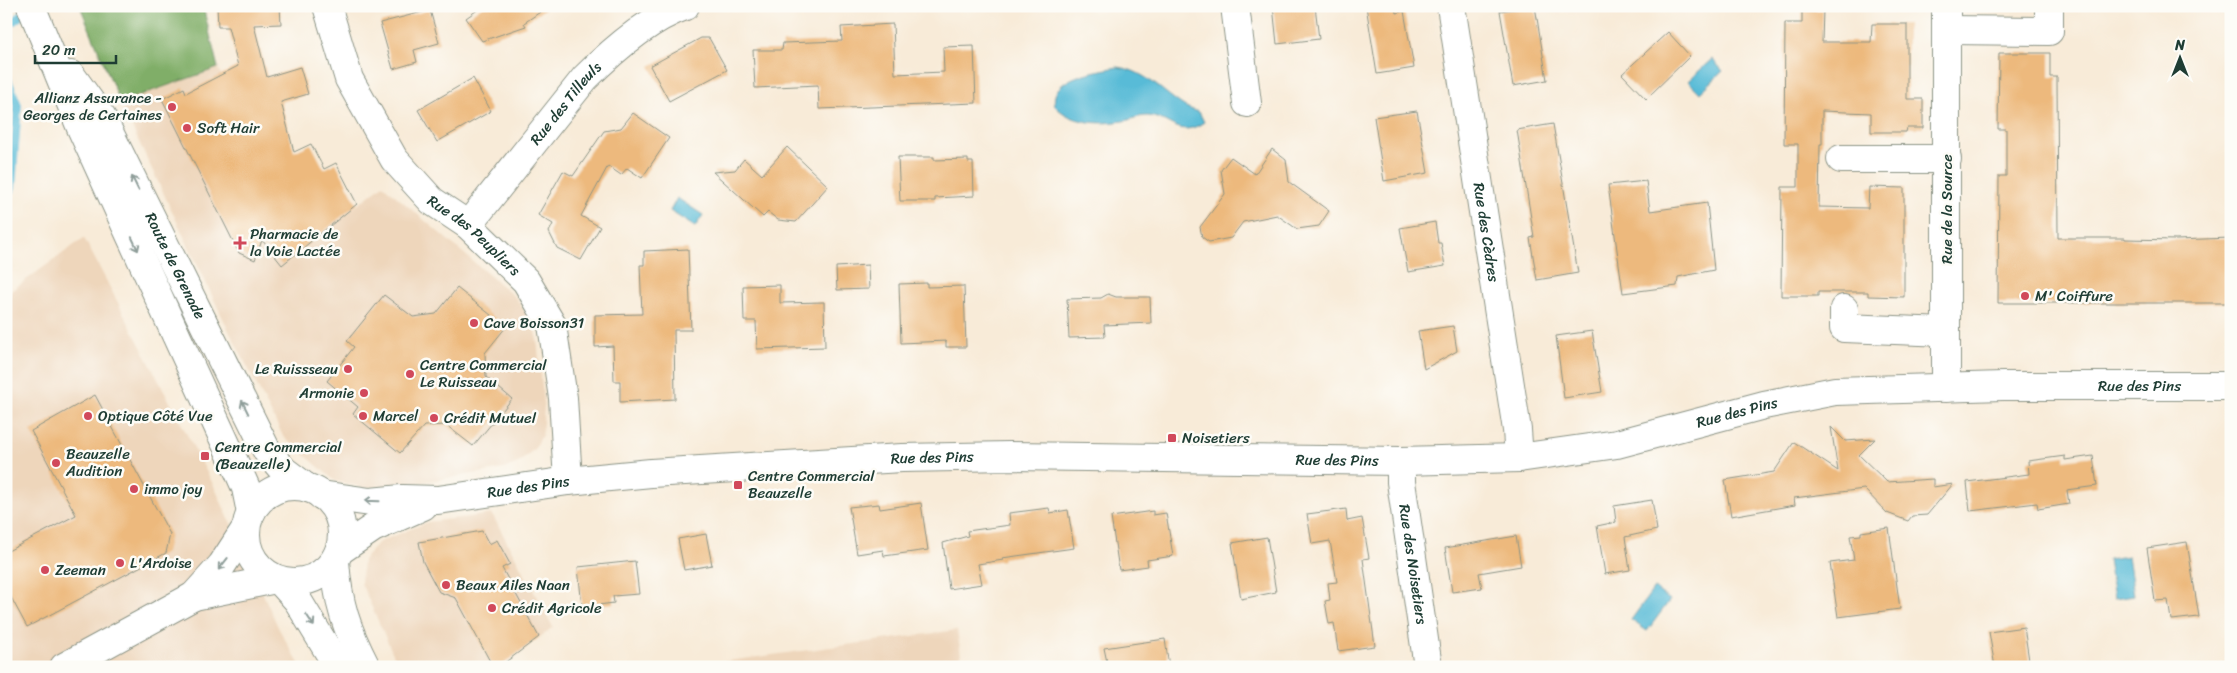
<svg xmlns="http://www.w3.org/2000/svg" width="2237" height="673" font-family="Sriracha,sans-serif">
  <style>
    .built { fill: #eed6bb }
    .forest { fill: #80ae68; stroke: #50764e }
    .water { fill: #59bbd7; stroke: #3c7c86 }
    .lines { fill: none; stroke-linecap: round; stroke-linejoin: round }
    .stream { stroke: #59bbd7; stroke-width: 8 }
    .building { fill: #edb97d }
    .street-casing { stroke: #8c9486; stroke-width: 30 }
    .secondary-casing { stroke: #8c9486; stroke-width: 30 }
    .street { stroke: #fff; stroke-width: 28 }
    .secondary { stroke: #fff; stroke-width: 28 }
    .oneway { stroke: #8f9e9a }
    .poi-dot { fill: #d1495b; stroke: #fdfcf7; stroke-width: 2 }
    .labels { text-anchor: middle; stroke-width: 5; stroke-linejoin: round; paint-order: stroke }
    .poi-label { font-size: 15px; fill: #1f3d34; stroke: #fdfcf7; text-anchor: start }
    .street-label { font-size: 15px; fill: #1f3d34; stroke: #fdfcf7 }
  </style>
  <rect width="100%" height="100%" fill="#fdfcf7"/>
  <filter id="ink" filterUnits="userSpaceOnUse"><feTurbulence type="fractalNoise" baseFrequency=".02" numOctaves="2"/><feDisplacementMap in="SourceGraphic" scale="10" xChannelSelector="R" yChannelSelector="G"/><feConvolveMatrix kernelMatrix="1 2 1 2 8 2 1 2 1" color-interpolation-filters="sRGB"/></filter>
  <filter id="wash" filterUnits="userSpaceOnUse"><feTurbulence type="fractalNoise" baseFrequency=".0096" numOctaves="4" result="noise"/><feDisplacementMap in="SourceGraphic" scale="20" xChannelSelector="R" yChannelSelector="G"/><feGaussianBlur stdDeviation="1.12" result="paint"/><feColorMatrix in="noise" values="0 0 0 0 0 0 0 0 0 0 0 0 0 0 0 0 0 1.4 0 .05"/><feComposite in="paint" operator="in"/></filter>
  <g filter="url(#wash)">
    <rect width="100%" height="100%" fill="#f8ebd8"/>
    <g class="built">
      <path d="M218,68L303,247L383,185L515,297L533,324L537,340L544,406L542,435L535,448L520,462L504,469L418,483L365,488L335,481L283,436L229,331L120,102Z"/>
      <path d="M84,238L214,486L279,629L301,667H6V306L11,291Z"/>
      <path d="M492,514L553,627L501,667H399L361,583L363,560L379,542L428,522Z"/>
      <path d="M957,630L963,667H684Z"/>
    </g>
    <path class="forest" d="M80,6H203L218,68L120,102Z"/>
    <g class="water">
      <path d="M1712,59L1723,71L1700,93L1688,81Z"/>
      <path d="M1118,67C1145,71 1160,90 1181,104C1186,108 1193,110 1199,112L1204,122C1179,140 1170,117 1147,116C1140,116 1134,118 1128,120C1104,125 1073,125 1055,106C1048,76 1098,71 1118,67Z"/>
      <path d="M677,198L703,215L695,227L670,211Z"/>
      <path d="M2128,556L2134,595L2114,598L2108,559Z"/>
      <path d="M1654,588L1670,600L1647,631L1631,620Z"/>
    </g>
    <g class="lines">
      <g class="stream">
        <path d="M6,27L23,14"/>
        <path d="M6,75L18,105L12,187L6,197"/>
      </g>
    </g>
    <g id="blocks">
      <g class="building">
        <path d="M217,6H280L281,24L254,25L267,77L300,67L308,94L281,102L294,152L311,144L324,169L336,163L357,204L282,265L262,240L255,260L239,253L162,99L184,88L186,93L238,66L228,27H218Z"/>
        <path d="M483,6H549L524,23L526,26L482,41L466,18Z"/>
        <path d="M1273,6H1315L1319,39L1277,44Z"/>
        <path d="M1366,6H1395L1396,13L1404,11L1414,68L1377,74Z"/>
        <path d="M1535,6L1547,80L1513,86L1500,11Z"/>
        <path d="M430,10L439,43L414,50L417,62L393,69L380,23Z"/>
        <path d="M1802,10H1823L1822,42H1871L1872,24H1907V99H1923V128H1907L1906,132H1871V113L1822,111V144H1820L1819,207L1868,208L1869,187L1904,188V297L1868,296V292H1818V296H1781L1782,187H1798V144H1784L1785,23H1802Z"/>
        <path d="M893,24L895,74L944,72L943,47L974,46L976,103L819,109L818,85L755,88L753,50H782L783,43L842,41L841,27Z"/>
        <path d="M1668,32L1690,56L1646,99L1622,74Z"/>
        <path d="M701,38H709L727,70L669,101L650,66Z"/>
        <path d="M1999,53H2050V77H2057L2058,238H2125V239L2176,240L2231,238V303H1998L1999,176H2006V129H1998Z"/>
        <path d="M473,78L491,111L437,142L418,110Z"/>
        <path d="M1417,111L1428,173L1384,181L1374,117Z"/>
        <path d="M633,113L669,138L642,178L627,168L621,175L608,166L581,216L600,227L581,260L557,248L549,232L553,224L538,215L563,171L573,176L604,131L621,128Z"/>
        <path d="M1553,124L1578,273L1537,280L1530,238L1534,237L1517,130Z"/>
        <path d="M787,147L828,186L796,222L778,220L768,212L763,217L713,172L735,170L744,159L762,175Z"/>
        <path d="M1272,149L1286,160L1289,182L1329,211L1319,226L1297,229L1277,215L1243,222L1231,238L1209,242L1202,237L1200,227L1225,194L1221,170L1231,157L1255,174Z"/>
        <path d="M898,157H934V160L968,159V162H973L974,196L935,198V201H900Z"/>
        <path d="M1646,181L1650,211L1707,203L1714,270L1678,277L1677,286L1623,293L1608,185Z"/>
        <path d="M1435,222L1438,243H1441L1445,266L1408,272L1400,228Z"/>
        <path d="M688,249L691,330H674L675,399L620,402V381H614L613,346L595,347V315L642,314L640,265H644V251Z"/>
        <path d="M868,265L869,289L837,290L836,267Z"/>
        <path d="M927,283V287L964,286L966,347H946V341L901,343L899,284Z"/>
        <path d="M780,285V303L824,302L825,347L757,349L756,321H744L743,286Z"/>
        <path d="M457,288L506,327L485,353L486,377L512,399L473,446L446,425L424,426L400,453L353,414L358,407L327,381L354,347L347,341L384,295L413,317L436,314Z"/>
        <path d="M1108,294L1116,297H1150L1151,323L1104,325L1105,337L1069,338L1067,299L1101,298Z"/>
        <path d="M1453,326L1457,351L1424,369L1418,331Z"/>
        <path d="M1592,331L1602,392L1564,398L1556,336Z"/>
        <path d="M95,395L170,534L166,553L27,627L6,588V552L76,515L31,431Z"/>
        <path d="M1831,427L1845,441L1875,439L1859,455L1887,482L1933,479V487L1953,484L1927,515L1912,516L1908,521L1887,513L1864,489L1794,498L1795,505L1731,516L1725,480L1774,472L1794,442L1838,471Z"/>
        <path d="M2065,456V460L2093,456L2097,486L2067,490L2069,504L2038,509L2037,503L1970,511L1967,482L2029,474L2028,461Z"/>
        <path d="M1652,500L1657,530L1625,537L1630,570L1605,574L1597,526L1616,522L1614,506Z"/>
        <path d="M921,503L928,550L884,556L883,550L857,554L849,507L879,504L880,509Z"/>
        <path d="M1049,508L1050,513L1068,510L1074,548L1002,558L1003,560L978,564L982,584L949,589L943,543L968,536L967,531L1010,525L1009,513Z"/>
        <path d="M1346,509L1347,521L1362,518L1369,558L1363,559L1375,646L1338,651L1334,623L1329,624L1325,601L1330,600L1328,583L1337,582L1330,541L1312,544L1307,514Z"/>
        <path d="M1153,511V515L1166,513L1173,556L1147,560L1148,566L1119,570L1111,517Z"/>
        <path d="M1889,528L1900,609L1838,617L1830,563L1854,560L1850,536L1861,535V532Z"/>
        <path d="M482,531L489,544L497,540L510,564L502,568L539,637L499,667H493L456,598L439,592L423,562L419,542Z"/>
        <path d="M706,534L712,565L684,570L678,539Z"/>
        <path d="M1516,536L1521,566L1479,573L1482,588L1452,592L1445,548Z"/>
        <path d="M1267,537L1276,592L1241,599L1232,543Z"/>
        <path d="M2187,542L2199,617L2171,620L2168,600L2155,601L2147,548Z"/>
        <path d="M635,561L639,594L613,596L614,603L582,607L578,567Z"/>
        <path d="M2024,627L2030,667H1995L1989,632Z"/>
        <path d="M1165,639L1169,667H1108L1104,648Z"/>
      </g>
    </g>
  </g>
  <g filter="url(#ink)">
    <use href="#blocks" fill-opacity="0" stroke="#8c9486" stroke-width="1"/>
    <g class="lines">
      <g class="street-casing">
        <g id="street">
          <path id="s1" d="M327,6L349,79L394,159L432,201L468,225L526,281L552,325L563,398L568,481"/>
          <path d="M1235,6L1247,103"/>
          <path id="s2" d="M1451,6L1517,430L1519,458"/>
          <path d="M1947,30L2049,31V6"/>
          <path d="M1841,159H1947"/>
          <path id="s3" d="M468,225L585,78C611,52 650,18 685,6"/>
          <path d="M1844,309V328L1946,332"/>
          <path d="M1946,388V6"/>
          <path id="s4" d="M1401,461V482L1428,667"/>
          <path d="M194,596L276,579"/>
          <path d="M64,667L194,596L222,565L246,528"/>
        </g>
      </g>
      <g class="secondary-casing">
        <g id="secondary">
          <path d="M31,6L81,128L237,468L246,488L251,513"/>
          <path id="s5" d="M71,75L102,118L267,451L283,470L307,488"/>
          <circle cx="294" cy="534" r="48"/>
          <path id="s6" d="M321,495L370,502L402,499L438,500L568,481L651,473L902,458L1010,456L1401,461L1519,458L1617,444L1764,405L1835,391L2003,386H2231"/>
          <path d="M339,551L373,528L423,506"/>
          <path d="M335,561C338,604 346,628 366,667"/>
          <path d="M280,581L298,601L338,667"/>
        </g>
      </g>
      <use href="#street" class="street"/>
      <use href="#secondary" class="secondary"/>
    </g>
    <defs><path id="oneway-shaft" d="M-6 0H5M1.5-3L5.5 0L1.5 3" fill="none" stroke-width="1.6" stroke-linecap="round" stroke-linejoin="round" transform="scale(1.25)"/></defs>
    <g class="oneway">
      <use href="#oneway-shaft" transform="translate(135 183) rotate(-116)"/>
      <use href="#oneway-shaft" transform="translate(135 244) rotate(65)"/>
      <use href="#oneway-shaft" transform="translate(245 407) rotate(-116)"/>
      <use href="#oneway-shaft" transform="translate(372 501) rotate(-178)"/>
      <use href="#oneway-shaft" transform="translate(223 564) rotate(128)"/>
      <use href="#oneway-shaft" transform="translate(310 620) rotate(57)"/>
    </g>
  </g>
  <g class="poi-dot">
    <circle cx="172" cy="107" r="5"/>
    <circle cx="187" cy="128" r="5"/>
    <path d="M237.5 235.5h5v5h5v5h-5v5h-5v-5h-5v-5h5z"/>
    <circle cx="2025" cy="296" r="5"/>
    <circle cx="474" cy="323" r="5"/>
    <circle cx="348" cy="369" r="5"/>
    <circle cx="410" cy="374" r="5"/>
    <circle cx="364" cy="393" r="5"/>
    <circle cx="88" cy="416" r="5"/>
    <circle cx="363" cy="416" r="5"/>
    <circle cx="434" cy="418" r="5"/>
    <rect x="1167" y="433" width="10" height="10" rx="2.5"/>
    <rect x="200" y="451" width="10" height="10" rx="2.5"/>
    <circle cx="56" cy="463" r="5"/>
    <rect x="733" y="480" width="10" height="10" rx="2.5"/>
    <circle cx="134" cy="489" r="5"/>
    <circle cx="120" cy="563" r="5"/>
    <circle cx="45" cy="570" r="5"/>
    <circle cx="446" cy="585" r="5"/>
    <circle cx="492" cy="608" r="5"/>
  </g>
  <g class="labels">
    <g class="poi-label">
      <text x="162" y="103" text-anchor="end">Allianz Assurance -<tspan x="162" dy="17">Georges de Certaines</tspan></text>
      <text x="197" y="133">Soft Hair</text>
      <text x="250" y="239">Pharmacie de<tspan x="250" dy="17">la Voie Lactée</tspan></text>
      <text x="2035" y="301">M' Coiffure</text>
      <text x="484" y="328">Cave Boisson31</text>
      <text x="420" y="370">Centre Commercial<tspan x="420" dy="17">Le Ruisseau</tspan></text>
      <text x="338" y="374" text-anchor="end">Le Ruissseau</text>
      <text x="354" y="398" text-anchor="end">Armonie</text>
      <text x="98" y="421">Optique Côté Vue</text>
      <text x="373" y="421">Marcel</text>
      <text x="444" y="423">Crédit Mutuel</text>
      <text x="1182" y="443">Noisetiers</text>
      <text x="215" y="452">Centre Commercial<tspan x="215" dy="17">(Beauzelle)</tspan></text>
      <text x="66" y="459">Beauzelle<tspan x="66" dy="17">Audition</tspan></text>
      <text x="748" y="481">Centre Commercial<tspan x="748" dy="17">Beauzelle</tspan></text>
      <text x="144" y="494">immo joy</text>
      <text x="130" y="568">L'Ardoise</text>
      <text x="55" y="575">Zeeman</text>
      <text x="456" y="590">Beaux Ailes Naan</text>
      <text x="502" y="613">Crédit Agricole</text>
    </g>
    <g class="street-label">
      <text dy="5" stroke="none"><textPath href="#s3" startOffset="156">Rue des Tilleuls</textPath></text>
      <text transform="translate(1947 209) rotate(-90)" y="5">Rue de la Source</text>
      <text dy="5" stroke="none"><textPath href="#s2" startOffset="229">Rue des Cèdres</textPath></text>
      <text dy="5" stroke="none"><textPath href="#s1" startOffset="279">Rue des Peupliers</textPath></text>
      <text dy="5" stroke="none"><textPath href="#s5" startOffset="218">Route de Grenade</textPath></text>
      <text dy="5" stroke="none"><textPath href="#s6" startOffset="1829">Rue des Pins</textPath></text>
      <text dy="5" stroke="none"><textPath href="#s6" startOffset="1424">Rue des Pins</textPath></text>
      <text dy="5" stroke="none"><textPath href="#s6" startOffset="614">Rue des Pins</textPath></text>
      <text dy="5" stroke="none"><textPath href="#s6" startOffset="1019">Rue des Pins</textPath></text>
      <text dy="5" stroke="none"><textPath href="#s6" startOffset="209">Rue des Pins</textPath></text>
      <text dy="5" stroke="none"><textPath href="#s4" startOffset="104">Rue des Noisetiers</textPath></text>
    </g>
  </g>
  <rect width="2237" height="673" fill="none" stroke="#fdfcf7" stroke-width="25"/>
  <g transform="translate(2180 58)" stroke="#fdfcf7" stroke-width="4" paint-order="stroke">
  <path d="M0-4L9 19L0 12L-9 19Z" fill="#1f3d34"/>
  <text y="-8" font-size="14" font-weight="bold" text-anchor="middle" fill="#1f3d34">N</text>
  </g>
  <path d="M35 55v8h81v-8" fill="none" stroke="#1f3d34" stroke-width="2.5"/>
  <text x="42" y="55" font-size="15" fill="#1f3d34" stroke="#fdfcf7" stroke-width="4" paint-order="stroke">20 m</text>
</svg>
